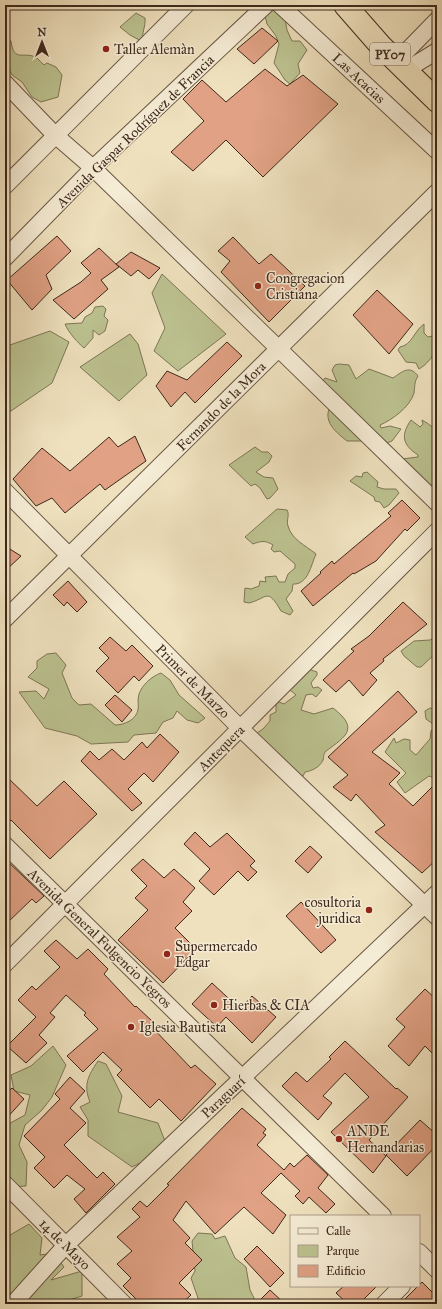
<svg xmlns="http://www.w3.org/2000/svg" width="442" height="1309" font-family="'IM FELL Great Primer',serif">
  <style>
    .green { fill: #bcc290; stroke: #7d7656 }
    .building { fill: #e0a184; stroke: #3e291c }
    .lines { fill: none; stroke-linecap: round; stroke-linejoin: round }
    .minor-casing { stroke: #6a5744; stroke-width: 18 }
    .highway-casing { stroke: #3e291c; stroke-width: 24 }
    .minor { stroke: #f5ecd5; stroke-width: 16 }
    .highway { stroke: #efe1be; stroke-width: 22 }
    .poi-dot { fill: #8f2418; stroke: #f5ecd5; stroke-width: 1.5 }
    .labels { text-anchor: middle; stroke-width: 3; stroke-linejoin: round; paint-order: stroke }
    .shield { fill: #f5ecd5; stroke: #756454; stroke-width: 1 }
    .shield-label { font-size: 13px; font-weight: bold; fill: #3e291c }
    .poi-label { font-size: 14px; fill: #3e291c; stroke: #f5ecd5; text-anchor: start }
    .street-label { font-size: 14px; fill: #3e291c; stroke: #f5ecd5 }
  </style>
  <rect width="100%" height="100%" fill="#efe1be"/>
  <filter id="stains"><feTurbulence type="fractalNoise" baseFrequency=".005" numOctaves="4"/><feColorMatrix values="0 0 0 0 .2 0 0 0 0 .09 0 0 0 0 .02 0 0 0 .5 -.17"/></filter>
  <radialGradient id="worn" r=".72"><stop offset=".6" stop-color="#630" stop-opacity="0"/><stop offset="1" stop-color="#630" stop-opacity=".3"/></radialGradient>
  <g class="green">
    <path d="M272,10L276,11L285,19L287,30L292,41H300L307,50L298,64L300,73L290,84L285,80L274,63L279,44L276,36L267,24L265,16Z"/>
    <path d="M136,13L145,18C146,27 141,33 143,42L130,35L120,27Z"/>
    <path d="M5,38L11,41C14,64 24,50 37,58C39,60 42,63 44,65L47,63L56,67L62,75L58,97L41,102L32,97L22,82L12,75L5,61Z"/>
    <path d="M162,274L226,334L178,371L154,351L165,328L152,293Z"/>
    <path d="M103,306L106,309L104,316L108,320L105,331L99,335L93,330V338L84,348C78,343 68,332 65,324L82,323L85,317L92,313L95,307Z"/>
    <path d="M424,324V333L428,337L437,335V342L434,346L436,350C432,358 426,365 419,369L416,363L406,362L398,350L400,347C412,345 414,331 424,324Z"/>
    <path d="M50,331L69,342L52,383L5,415V344L7,346Z"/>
    <path d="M130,334L138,344L147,375L119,401L80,367Z"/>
    <path d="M339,364L349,365L356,379L369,369L393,378C403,371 410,365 418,376C414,382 415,387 414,393C410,407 392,420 380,425L381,428L390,426L401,429L392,441L384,444L321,383L325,378L337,382L332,370L335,365Z"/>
    <path d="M329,409L365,441H347C337,433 324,423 329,409Z"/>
    <path d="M411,420L420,427L423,424L422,420C438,429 441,435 432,452L437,456V496L402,459L418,457V455C403,445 400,436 411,420Z"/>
    <path d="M255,447L262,452H268L272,456L269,462L256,472L264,477L273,478L278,489L270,498L267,499L260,488L255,484L251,486L229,465Z"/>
    <path d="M367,472L378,482L377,487L384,489H396L399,493L389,505L384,508L380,502L375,501L374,497L350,481L356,476L362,477L363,473Z"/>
    <path d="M277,509L287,510C290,515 286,520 288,526C292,540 305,545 316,554C311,565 308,585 293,584L292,591L286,599L293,611L290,615L281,611C267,587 268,598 249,603L244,602L245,588L251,589L259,586L260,581L266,582L265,577L276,576L279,582H285L288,574L295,568V564L280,551L274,552L271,549L273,545C265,540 261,541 253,544L245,537Z"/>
    <path d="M437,636V652L421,667H417L404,656L401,651L414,641L430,640Z"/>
    <path d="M56,653L66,665L62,673L72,698L79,705L91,704L115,725C124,725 136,720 138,710C139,705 137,700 139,694C142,685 152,676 161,673L170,680L179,695L205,718L198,723L187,720L177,711L173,718L163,722L156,733L134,735L128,742L91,744L77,736L45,728L19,692L36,691L44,699L49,689L28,677L37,668V661L47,654Z"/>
    <path d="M308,667L311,670L317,672V675L311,683L313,688L318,687L322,690L316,697L312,694L306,695L301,710L314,714L333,708C359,728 347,736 326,751C323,754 324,757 323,760C320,767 312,771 305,772L303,776L299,775L254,735L263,729L270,721V715L276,712V704L279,702L284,704L296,695L290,690Z"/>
    <path d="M430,708L437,710V779L429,776L405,793L397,782L406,773L385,752L394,738L396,743L404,739L410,740V750L416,755L430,739L431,731L434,727L433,724L426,719L425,711Z"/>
    <path d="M53,1046L66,1065L52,1097L42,1110L25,1125L19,1145L27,1162L26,1186C19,1187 10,1186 5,1179V1126L25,1115L30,1095L14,1091L11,1075L31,1066Z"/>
    <path d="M98,1061L106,1064L122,1096L118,1112L158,1123L168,1149L132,1167L88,1136V1120L80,1107L90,1102C83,1085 88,1076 98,1061Z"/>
    <path d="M29,1224L42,1238L40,1255L54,1253L64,1267L51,1280L82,1271V1296L66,1301L65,1304H5V1238Z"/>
    <path d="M198,1233L212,1234L215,1239L225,1236L235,1258L246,1267L250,1290L257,1304H196L199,1301L191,1278L195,1271L192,1241Z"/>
  </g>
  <g class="building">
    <path d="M262,28L278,41L254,64L237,49Z"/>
    <path d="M265,69L287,86L303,75L338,104L263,177L226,140L193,171L171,152L204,121L183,99L202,80L226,102Z"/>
    <path d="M57,236L71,251L46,275L52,289L32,310L7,280Z"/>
    <path d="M233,237L259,264L271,254L305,286L269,322L221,272L230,261L218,251Z"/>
    <path d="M99,248L119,267L101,280L108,289L74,319L53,300L81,282L91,273L81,263Z"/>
    <path d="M131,252L160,268L149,279L138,270L131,276L116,264Z"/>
    <path d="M377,290L413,324L389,354L353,315Z"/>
    <path d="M227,342L242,356L195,403L185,392L171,407L156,386L167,371L187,380Z"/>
    <path d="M135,436L146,461L105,490L100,484L65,513L52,498L36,506L13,479L42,448L70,471L109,437L118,447Z"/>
    <path d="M402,500L420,518L407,531L405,529L376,561L354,574L353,573L313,606L301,591L321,573L320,572L332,561L334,564L391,516L388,513Z"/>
    <path d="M5,546L21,556L5,571Z"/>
    <path d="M68,581L87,602L77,612L67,602L64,606L53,595Z"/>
    <path d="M403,602L427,624L383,659L384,661L370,673L377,680L363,696L349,680L336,692L323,680L354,651L351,649L369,636Z"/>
    <path d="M110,637L126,651L132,645L153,666L139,681L134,676L118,693L96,671L109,658L99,648Z"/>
    <path d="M398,691L417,712L372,752L400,773L389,784L413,806L437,782V859L422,873L375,832L385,825L356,794L351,801L333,787L348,775L328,757Z"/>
    <path d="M115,695L132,710L122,722L105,705Z"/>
    <path d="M160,734L179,752L153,782L144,773L128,789L142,803L132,811L81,761L90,751L99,760L112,749L124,760L142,742L147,748Z"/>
    <path d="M5,775L37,806L64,781L97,814L50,859L11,820L5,826Z"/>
    <path d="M195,832L210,847L227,833L255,861L250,866L257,872L248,881L238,871L214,895L199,881L210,869L184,844Z"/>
    <path d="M310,846L322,857L308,873L295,861Z"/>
    <path d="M5,859L44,896L36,903L32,899L5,925Z"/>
    <path d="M143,859L164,878L174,869L195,888L183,902L192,911L175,928L196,949L163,983L118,940L148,910L135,898L147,886L131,870Z"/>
    <path d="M301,902L336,940L321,953L286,916Z"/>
    <path d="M56,940L77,959L88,949L108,969L104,974L135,1007L136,1006L152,1021L149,1024L191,1068L195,1065L216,1084L181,1121L159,1099L150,1108L117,1075L122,1070L103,1052L83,1072L67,1056L98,1029L84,1015L86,1013L66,995L50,1013L55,1017L39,1035L47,1043L26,1063L7,1046L36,1017L18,1000L32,986L36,990L60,967L44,951Z"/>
    <path d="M212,983L240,1009L252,996L276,1017L252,1043L226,1017L217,1027L192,1004Z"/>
    <path d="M425,989L437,1000V1058L425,1046L409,1066L388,1046L405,1027L396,1019Z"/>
    <path d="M345,1041L396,1089L397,1088L408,1097L369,1140L386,1156L373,1173L331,1132L369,1097L345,1073L323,1096L332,1103L318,1120L282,1086L296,1072L307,1082L331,1059L329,1057Z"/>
    <path d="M70,1077L85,1091L70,1108L86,1123L64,1145L97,1178L103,1172L115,1184L86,1213L74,1199L85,1189L67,1175L54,1188L34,1168L45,1157L24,1136L60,1099L55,1094Z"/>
    <path d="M12,1088L24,1099L5,1120V1094Z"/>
    <path d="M242,1108L266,1129L263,1133L266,1135L257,1145L284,1170L290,1163L294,1167L307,1155L328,1175L318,1188L335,1204L326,1213L309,1197L303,1204L295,1196L300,1191L281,1173L261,1193L286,1215L273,1234L244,1207L215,1234L186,1201L173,1220L190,1238L185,1243L202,1260L179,1283L191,1295L181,1304H141L123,1286L131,1278L117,1264L132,1251L117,1237L140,1217L132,1209L140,1201L147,1207L169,1185L167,1184Z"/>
    <path d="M420,1120L437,1135V1145L407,1176L386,1155Z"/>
    <path d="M257,1246L284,1273L270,1287L244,1259Z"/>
    <path d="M422,1282L437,1297V1304H400Z"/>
    <path d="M344,1286H377L359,1304H348L336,1293Z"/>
    <path d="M270,1290L285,1304H256Z"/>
  </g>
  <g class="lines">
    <g class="minor-casing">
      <g id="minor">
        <path d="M280,5L437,151"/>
        <path d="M397,61L437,20"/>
        <path d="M406,70L437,51"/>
        <path d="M5,83L55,135L93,168L437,503"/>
        <path d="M5,186L186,5"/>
        <path d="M5,258L93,168L266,5"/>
        <path d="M5,491L240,728L437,917"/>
        <path d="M5,619L437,192"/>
        <path d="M5,845L383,1216"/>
        <path d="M5,964L437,531"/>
        <path d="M5,1184L124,1304"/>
        <path d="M419,1252L437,1270"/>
        <path d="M13,1304L66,1245L437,893"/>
        <path d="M384,1304L402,1286"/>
      </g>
    </g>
    <g class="highway-casing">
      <path id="highway" d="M345,5L380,45L437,101"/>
    </g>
    <use href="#minor" class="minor"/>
    <use href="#highway" class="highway"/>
  </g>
  <g class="poi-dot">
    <circle cx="106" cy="49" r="4"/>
    <circle cx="258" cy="286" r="4"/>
    <circle cx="369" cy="910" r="4"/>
    <circle cx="167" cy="954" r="4"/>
    <circle cx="214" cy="1005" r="4"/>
    <circle cx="131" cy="1027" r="4"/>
    <circle cx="339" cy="1139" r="4"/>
  </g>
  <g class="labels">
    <rect class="shield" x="370" y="43" width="40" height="22" rx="3"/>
    <g class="shield-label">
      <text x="390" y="59">PY07</text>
    </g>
    <g class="poi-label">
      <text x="114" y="54">Taller Alemàn</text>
      <text x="266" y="283">Congregacion<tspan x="266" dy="16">Cristiana</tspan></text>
      <text x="361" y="907" text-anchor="end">cosultoria<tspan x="361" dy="16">juridica</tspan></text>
      <text x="175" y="951">Supermercado<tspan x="175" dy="16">Edgar</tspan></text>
      <text x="222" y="1010">Hierbas &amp; CIA</text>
      <text x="139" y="1032">Iglesia Bautista</text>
      <text x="347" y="1136">ANDE<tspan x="347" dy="16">Hernandarias</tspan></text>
    </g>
    <g class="street-label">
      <text transform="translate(359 78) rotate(43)" y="5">Las Acacias</text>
      <text transform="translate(135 131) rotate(-44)" y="5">Avenida Gaspar Rodríguez de Francia</text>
      <text transform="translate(221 406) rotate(-45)" y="5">Fernando de la Mora</text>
      <text transform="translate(193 681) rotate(45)" y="5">Primer de Marzo</text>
      <text transform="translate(221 748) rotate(-45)" y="5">Antequera</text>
      <text transform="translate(100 938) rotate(44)" y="5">Avenida General Fulgencio Yegros</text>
      <text transform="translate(223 1097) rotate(-43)" y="5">Paraguarí</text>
      <text transform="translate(65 1244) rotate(45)" y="5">14 de Mayo</text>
    </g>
  </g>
  <rect width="442" height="1309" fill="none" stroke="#efe1be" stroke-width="20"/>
  <rect x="6" y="6" width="430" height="1297" fill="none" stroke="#3e291c" stroke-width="2"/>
  <rect x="10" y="10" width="422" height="1289" fill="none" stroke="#3e291c"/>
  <rect x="290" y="1215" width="130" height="72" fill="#f5ecd5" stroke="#ac9e8b"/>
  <rect x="298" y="1228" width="20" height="6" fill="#f5ecd5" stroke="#ac9e8b"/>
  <text x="326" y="1235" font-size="12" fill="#3e291c">Calle</text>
  <rect x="298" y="1245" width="20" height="12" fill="#bcc290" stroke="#ac9e8b"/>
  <text x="326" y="1255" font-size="12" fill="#3e291c">Parque</text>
  <rect x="298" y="1265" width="20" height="12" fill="#e0a184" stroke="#ac9e8b"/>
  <text x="326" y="1275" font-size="12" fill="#3e291c">Edificio</text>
  <g transform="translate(42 42)" stroke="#f5ecd5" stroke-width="3" paint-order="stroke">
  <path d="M0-3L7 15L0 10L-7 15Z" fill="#3e291c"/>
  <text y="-6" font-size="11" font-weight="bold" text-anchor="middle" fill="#3e291c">N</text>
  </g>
  <rect width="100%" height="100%" filter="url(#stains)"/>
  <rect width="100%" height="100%" fill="url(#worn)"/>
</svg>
